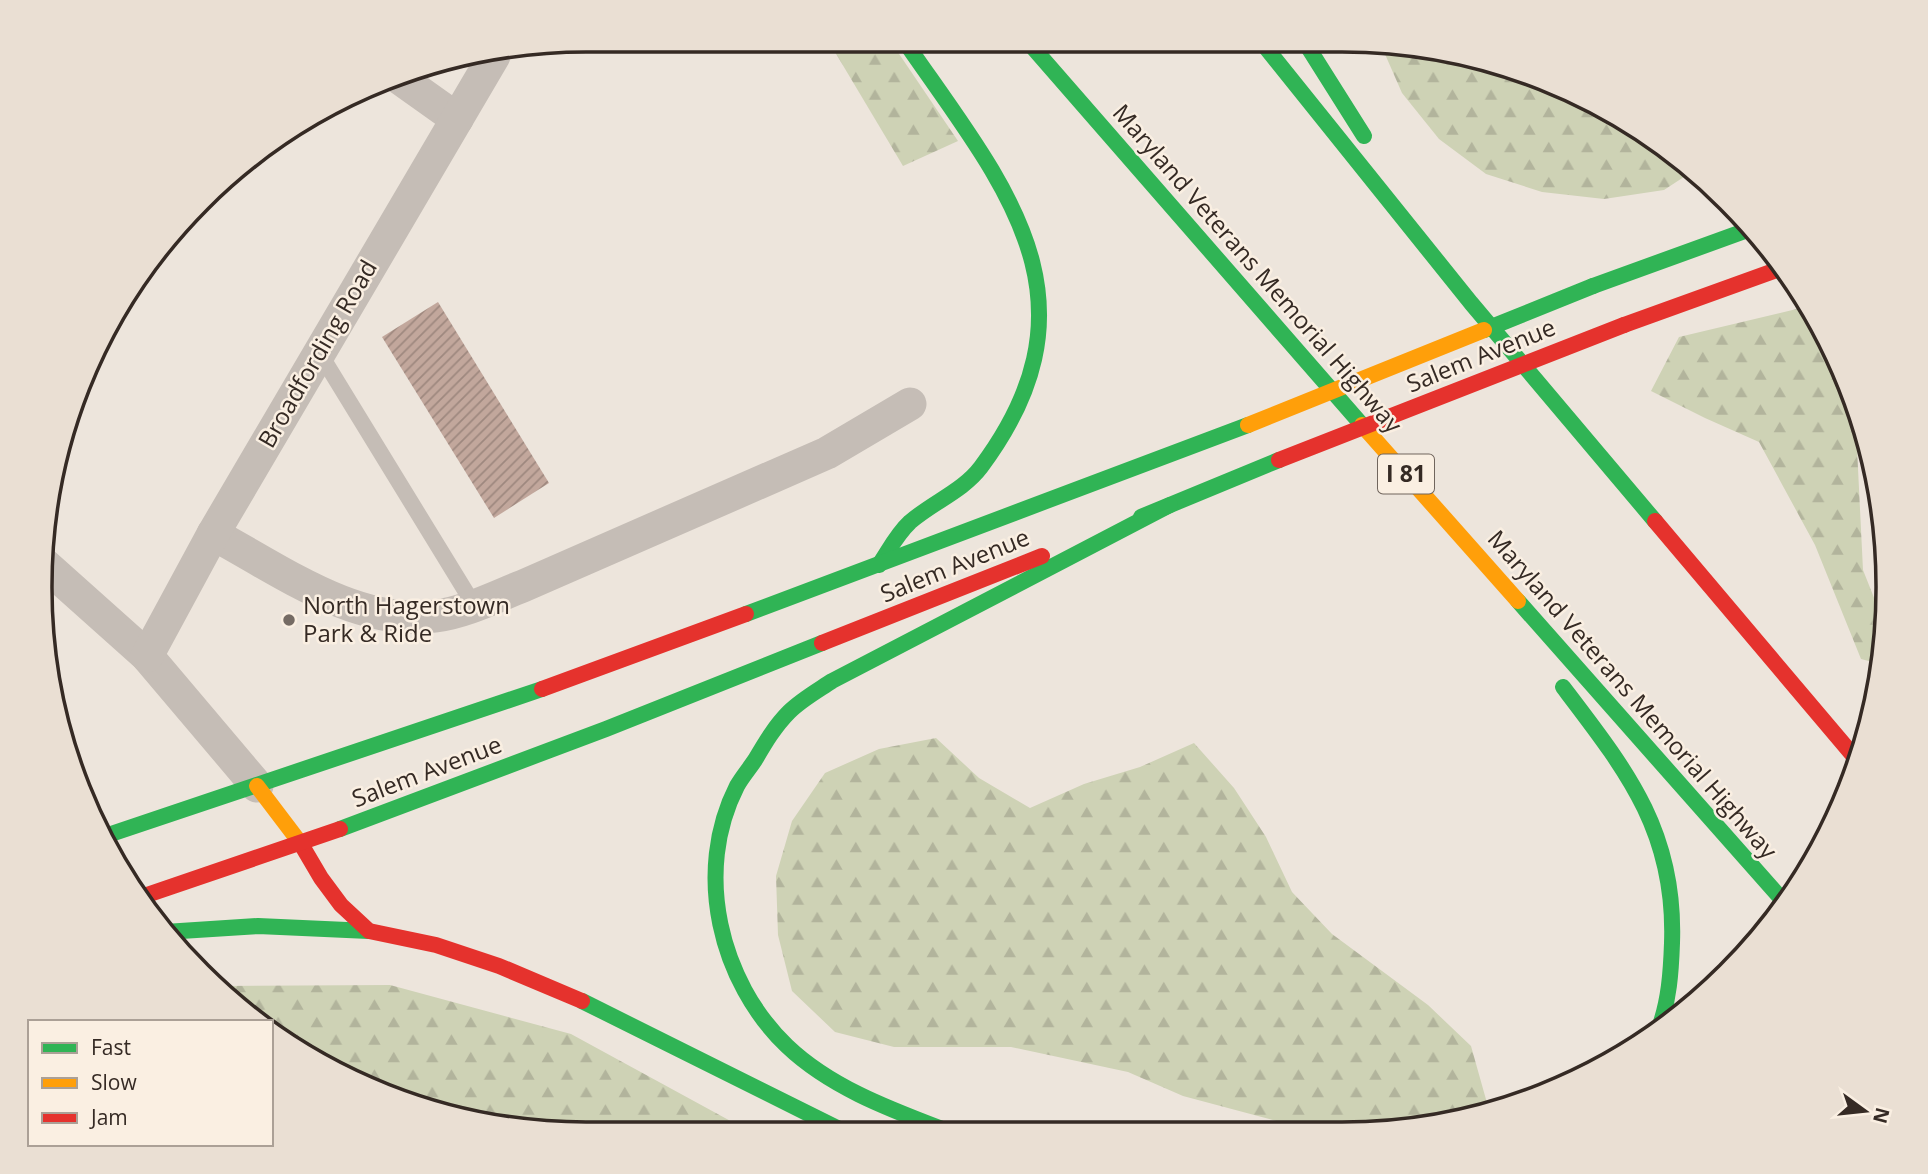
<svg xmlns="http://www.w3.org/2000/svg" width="1928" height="1174" font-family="'Open Sans',sans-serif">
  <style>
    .forest { fill: url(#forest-firs) }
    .building { fill: url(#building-hatch) }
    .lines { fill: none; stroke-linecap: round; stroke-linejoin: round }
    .lane { stroke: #c5bdb6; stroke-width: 16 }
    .street { stroke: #c5bdb6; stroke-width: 33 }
    .fast { stroke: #30b455; stroke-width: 16 }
    .slow { stroke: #ff9f0a; stroke-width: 16 }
    .jam { stroke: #e5322d; stroke-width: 16 }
    .fast-bridge { stroke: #30b455; stroke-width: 16 }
    .slow-bridge { stroke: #ff9f0a; stroke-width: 16 }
    .jam-bridge { stroke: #e5322d; stroke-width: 16 }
    .poi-dot { fill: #756b64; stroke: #faefe2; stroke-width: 2.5 }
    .labels { text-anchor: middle; stroke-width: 5; stroke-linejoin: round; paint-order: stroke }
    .shield { fill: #faefe2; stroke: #70655d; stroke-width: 2 }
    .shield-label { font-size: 23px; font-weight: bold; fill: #352a24 }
    .street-label { font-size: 24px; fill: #352a24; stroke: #faefe2 }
    .poi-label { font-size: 24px; fill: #352a24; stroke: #faefe2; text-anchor: start }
    .rim { fill: none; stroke: #352a24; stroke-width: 3.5 }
  </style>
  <defs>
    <pattern id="forest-firs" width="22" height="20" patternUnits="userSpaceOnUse" patternTransform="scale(1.75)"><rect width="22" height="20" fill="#ced2b5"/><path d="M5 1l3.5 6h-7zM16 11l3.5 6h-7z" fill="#b2b49c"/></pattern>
    <pattern id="building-hatch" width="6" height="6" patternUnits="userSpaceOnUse" patternTransform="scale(1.75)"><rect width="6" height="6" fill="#c2a79c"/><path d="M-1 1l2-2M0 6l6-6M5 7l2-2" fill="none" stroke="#9e887f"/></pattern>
  </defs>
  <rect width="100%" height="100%" fill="#ede5dc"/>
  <g class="forest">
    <path d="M829,42H891L958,141L903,166Z"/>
    <path d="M1381,45H1412L1550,82L1674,153L1693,171L1664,190L1604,199L1542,192L1486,174L1439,139L1402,93Z"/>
    <path d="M1809,306L1846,383L1844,388L1857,448L1863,570L1886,628L1880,664L1861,659L1815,545L1759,442L1705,418L1651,391L1679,337Z"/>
    <path d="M936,738L979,778L1030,808L1084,784L1140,767L1194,743L1234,788L1266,837L1292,892L1332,934L1428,1005L1471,1046L1487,1103L1476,1113L1377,1133L1329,1132L1299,1127L1183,1096L1128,1072L1011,1047H894L835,1032L792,991L778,935L776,876L792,821L825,773L879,749Z"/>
    <path d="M390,985L571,1034L747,1130L516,1129L378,1092L271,1031V1022L254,1021L219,986Z"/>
  </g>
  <path class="building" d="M438,302L549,483L494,518L382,337Z"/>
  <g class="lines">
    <path class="lane" d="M319,352L474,605"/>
    <g class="street">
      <path d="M398,77L457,119"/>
      <path d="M213,534C280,570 357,627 436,616C466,612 495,597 523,586L827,453L910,404"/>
      <path d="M44,564L147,656L257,786"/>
      <path d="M147,656L213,534L494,56"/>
    </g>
    <g class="fast">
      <path d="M1029,43L1362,425"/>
      <path d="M1263,44L1471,303L1655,521"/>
      <path d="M1306,44L1364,136"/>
      <path d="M1593,286L1753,228"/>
      <path d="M1141,517L1279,460"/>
      <path d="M879,565C889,550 897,534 910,522C933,502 963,491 981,467C1107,298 1003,184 905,42"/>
      <path d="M1518,601L1785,903"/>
      <path d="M746,614L1248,425"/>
      <path d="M1563,687C1627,771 1676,832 1672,943C1671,972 1669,1001 1659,1028"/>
      <path d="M340,829L606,729L822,643"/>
      <path d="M108,835L542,689"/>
      <path d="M165,932L258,926L369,931"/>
      <path d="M582,1001L841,1130"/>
      <path d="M947,1131C892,1110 831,1088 787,1046C720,982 693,872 737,786C742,777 749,769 755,760C765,743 775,726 789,712C801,700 817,691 832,681L1170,505"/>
    </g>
    <g class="slow">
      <path d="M1362,425L1518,601"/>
      <path d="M1879,496L1883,520"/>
      <path d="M257,786L301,844"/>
    </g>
    <g class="jam">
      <path d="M1624,325L1782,268"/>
      <path d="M1655,521L1857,760"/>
      <path d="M822,643L1042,556"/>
      <path d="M542,689L746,614"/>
      <path d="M301,844L321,878L341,905L369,931L436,945L499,966L582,1001"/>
      <path d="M141,897L340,829"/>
    </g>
    <path class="fast-bridge" d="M1484,330L1593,286"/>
    <path class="slow-bridge" d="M1248,425L1484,330"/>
    <path class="jam-bridge" d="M1279,460L1624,325"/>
  </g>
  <circle class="poi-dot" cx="289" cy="620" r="7"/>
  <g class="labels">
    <rect class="shield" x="1378" y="454.5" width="56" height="39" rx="5"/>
    <g class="shield-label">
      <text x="1406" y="482">I 81</text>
    </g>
    <g class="street-label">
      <text transform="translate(1257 269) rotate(49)" y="8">Maryland Veterans Memorial Highway</text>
      <text transform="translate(318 354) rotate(-60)" y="8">Broadfording Road</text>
      <text transform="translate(1481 356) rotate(-22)" y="8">Salem Avenue</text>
      <text transform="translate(955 566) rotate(-22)" y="8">Salem Avenue</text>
      <text transform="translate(1632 695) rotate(49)" y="8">Maryland Veterans Memorial Highway</text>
      <text transform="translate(427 772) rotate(-21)" y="8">Salem Avenue</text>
    </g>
    <g class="poi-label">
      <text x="303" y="614">North Hagerstown<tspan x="303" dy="28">Park &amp; Ride</tspan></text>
    </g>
  </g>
  <path d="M0 0H1928V1174H0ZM586 52H1342A534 534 0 0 1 1876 586V588A534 534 0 0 1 1342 1122H586A534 534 0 0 1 52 588V586A534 534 0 0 1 586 52Z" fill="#eadfd3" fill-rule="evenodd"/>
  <path class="rim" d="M586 52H1342A534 534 0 0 1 1876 586V588A534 534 0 0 1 1342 1122H586A534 534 0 0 1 52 588V586A534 534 0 0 1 586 52Z"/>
  <rect x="28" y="1020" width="245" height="126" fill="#faefe2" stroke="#aba096" stroke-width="2"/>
  <rect x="42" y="1043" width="35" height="10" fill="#30b455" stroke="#aba096" stroke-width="2"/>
  <text x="91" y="1055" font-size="21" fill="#352a24">Fast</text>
  <rect x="42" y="1078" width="35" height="10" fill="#ff9f0a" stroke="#aba096" stroke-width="2"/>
  <text x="91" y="1090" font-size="21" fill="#352a24">Slow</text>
  <rect x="42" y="1113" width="35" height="10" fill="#e5322d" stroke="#aba096" stroke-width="2"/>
  <text x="91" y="1125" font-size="21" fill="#352a24">Jam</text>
  <g transform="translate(1865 1111) rotate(105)" stroke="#faefe2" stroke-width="5" paint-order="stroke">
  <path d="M0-5L12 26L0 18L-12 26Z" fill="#352a24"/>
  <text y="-10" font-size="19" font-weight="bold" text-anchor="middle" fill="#352a24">N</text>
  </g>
</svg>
